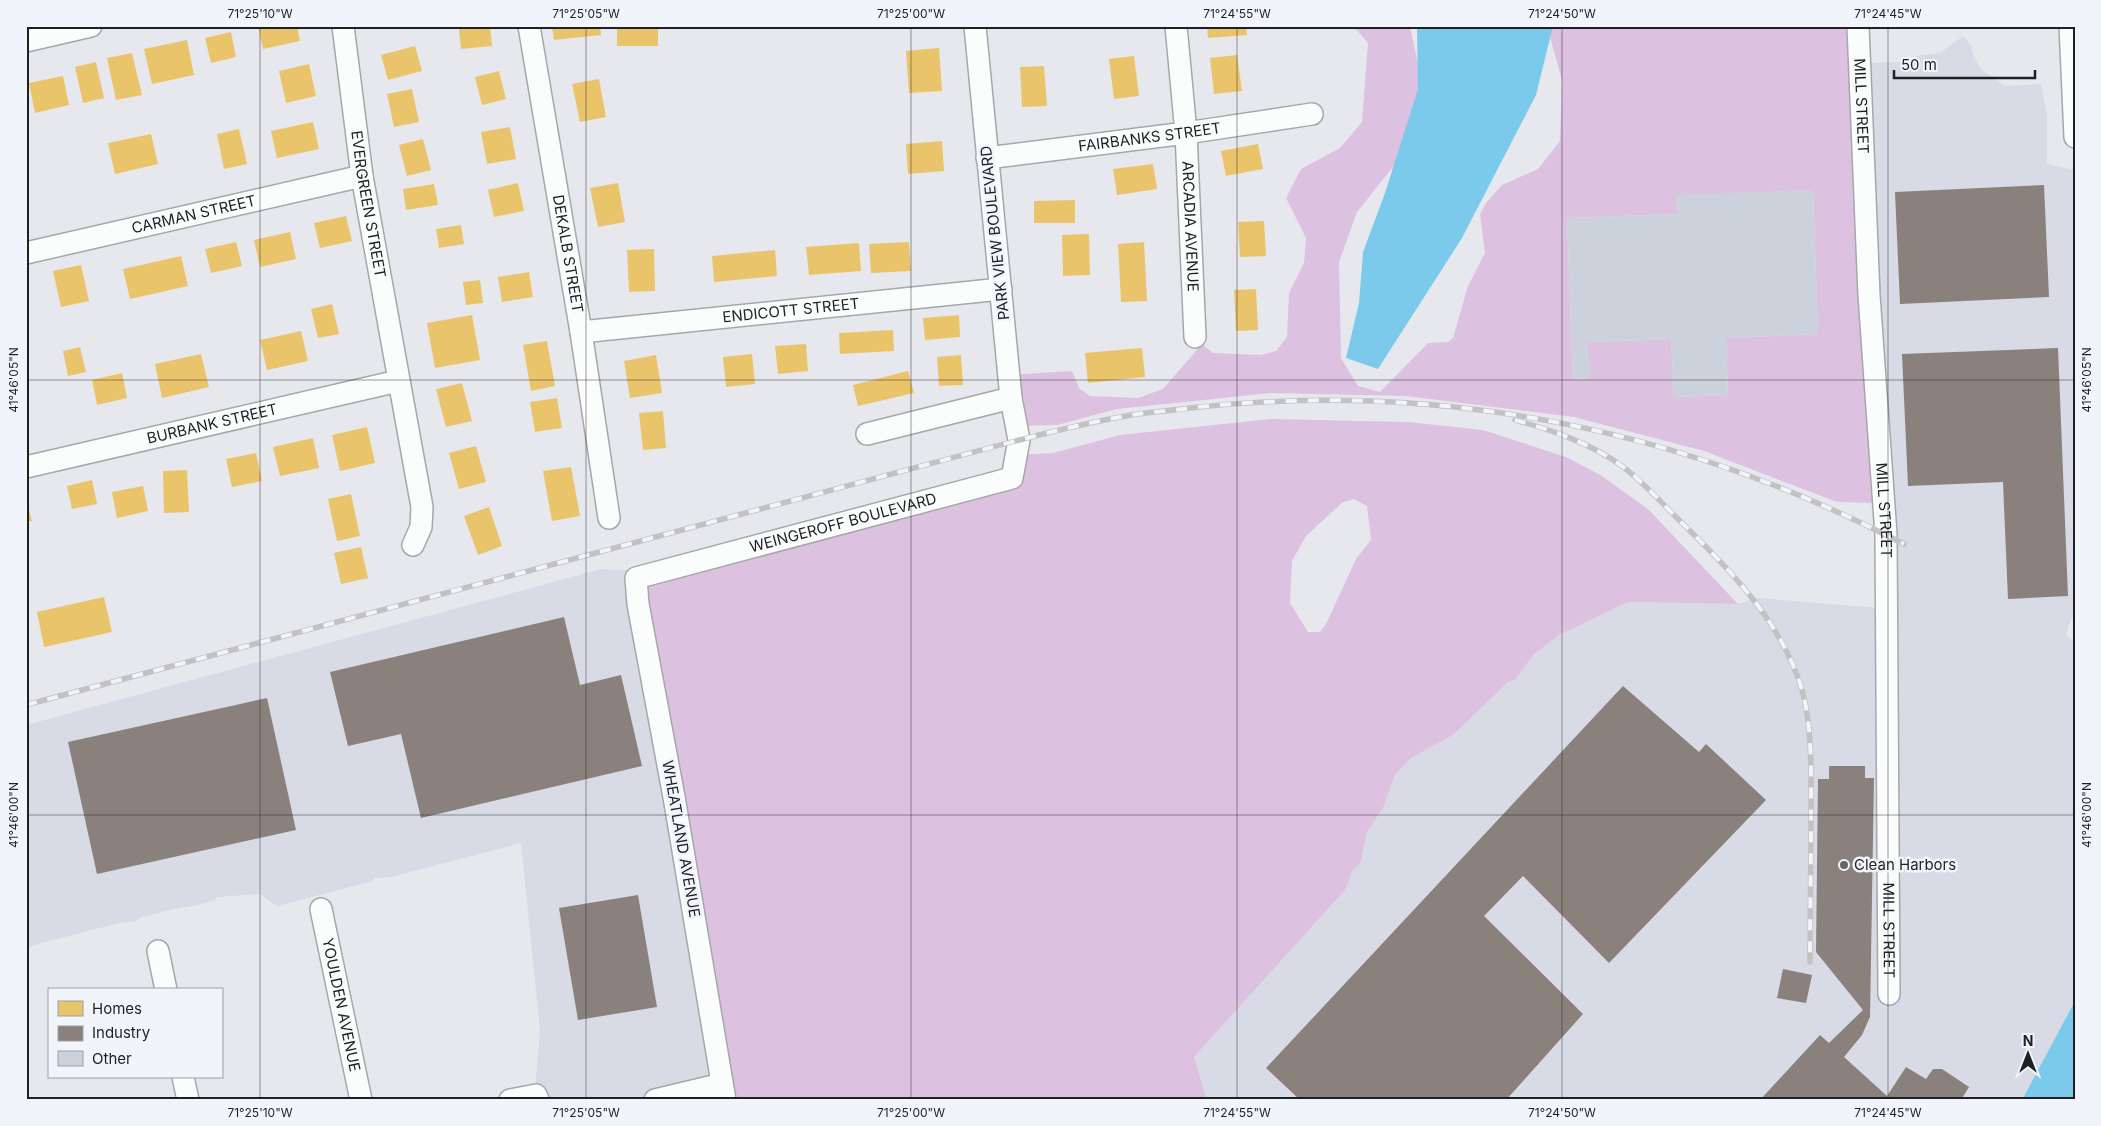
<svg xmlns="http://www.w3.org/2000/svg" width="2101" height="1126" font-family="Inter,sans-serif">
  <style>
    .built { fill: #d8dae5 }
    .green { fill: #ddc1e1; fill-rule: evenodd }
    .water { fill: #7bcaec }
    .homes { fill: #e9c46a }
    .industry { fill: #8a817c }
    .building { fill: #cbd2db }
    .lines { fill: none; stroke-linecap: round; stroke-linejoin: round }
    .street-casing { stroke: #a6a7aa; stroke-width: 24 }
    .street { stroke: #fbfcfc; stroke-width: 21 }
    .rail-casing { stroke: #c2c2c2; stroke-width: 5.5 }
    .rail { stroke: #f2f4fc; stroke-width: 4; stroke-dasharray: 11; stroke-linecap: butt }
    .ticks { fill: none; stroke: #1f2023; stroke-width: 1; stroke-opacity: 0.45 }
    .poi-dot { fill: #65666a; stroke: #f2f4fc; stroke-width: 2 }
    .labels { text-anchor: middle; stroke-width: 5; stroke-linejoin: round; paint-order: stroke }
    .street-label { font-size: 15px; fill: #1f2023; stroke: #f2f4fc }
    .poi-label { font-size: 15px; fill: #1f2023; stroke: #f2f4fc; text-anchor: start }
    .neatline { fill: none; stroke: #1f2023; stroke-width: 2 }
    .ticks-label { font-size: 12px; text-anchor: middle; fill: #1f2023 }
  </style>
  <rect width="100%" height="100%" fill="#e7e8ed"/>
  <g class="built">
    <path d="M1963,36L1971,45L1974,58L1981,69L2004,86L2041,84L2047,115V164L2075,170V314L2073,322L2075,368V617L2071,619L2066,635L2075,642V1001L2022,1100H1207L1194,1057L1345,890L1353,870L1360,864L1367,832L1383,808L1395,775L1411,758L1453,735L1508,682L1515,680L1533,655L1559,635L1628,602L1738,604L1758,598L1879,608L1862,63L1903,62L1920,55L1940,53Z"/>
    <path d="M601,569L643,571L724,1074L662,1100H539L535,1090L540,1030L521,843L391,877L375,878L370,882L277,906L260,894L217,897L214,900L199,905L173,909L139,918L137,921L119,923L34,945L26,950V725Z"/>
  </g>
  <g class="green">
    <path d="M1356,26H1410L1420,74L1417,115L1393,167L1357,212L1339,262L1341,358L1358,386L1380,392L1428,343L1448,342L1453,338L1468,286L1485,253L1480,214L1486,203L1502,185L1538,169L1560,141L1562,80L1547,26H1860L1878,503L1837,502L1704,451L1574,417L1406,396L1271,393L1117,409L1057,425L1013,426L1010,375L1072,371L1079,388L1090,396L1138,398L1163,389L1202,344L1213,353L1261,355L1276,351L1287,337L1289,293L1304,263L1306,238L1286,198L1301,169L1340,148L1362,122L1368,43L1355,28ZM1813,190L1818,334L1726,338L1728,395L1674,397L1671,339L1587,342L1589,379L1573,380L1567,218L1678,214L1677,196Z"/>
    <path d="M1271,419L1408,422L1483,430L1566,457L1602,476L1649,510L1738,604L1628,602L1559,635L1533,655L1515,680L1508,682L1453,735L1411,758L1395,775L1383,808L1367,832L1360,864L1353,870L1345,890L1194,1057L1207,1100H728L640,613L646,583L1002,490L1014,455L1053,453L1120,435ZM1354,499L1367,506L1371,540L1356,559L1326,624L1320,632H1308L1290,603L1292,561L1306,536L1343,502Z"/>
  </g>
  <g class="water">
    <path d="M1417,26H1553L1536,95L1462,238L1378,369L1346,358L1359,303L1363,252L1385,193L1418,89Z"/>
    <path d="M2075,1001V1100H2022Z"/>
  </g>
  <g class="homes">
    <path d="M258,26H297L300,41L263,49Z"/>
    <path d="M482,26H490L492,46L461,49L459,29Z"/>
    <path d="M552,26H600L601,35L554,40Z"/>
    <rect x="617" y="26" width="41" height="20"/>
    <path d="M1207,26H1246L1247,35L1208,38Z"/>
    <path d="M231,32L236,57L211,63L205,38Z"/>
    <path d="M187,40L194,75L152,84L144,49Z"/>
    <path d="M415,46L422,71L388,80L381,55Z"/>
    <path d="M939,48L942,91L909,93L906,51Z"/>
    <path d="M132,53L142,95L116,100L107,58Z"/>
    <path d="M1237,55L1242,91L1214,94L1210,58Z"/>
    <path d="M1134,56L1139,96L1114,99L1109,59Z"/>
    <path d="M96,62L104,98L83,103L75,67Z"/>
    <path d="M309,64L316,96L286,103L279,71Z"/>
    <path d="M1044,66L1047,106L1022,107L1020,67Z"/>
    <path d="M499,71L506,99L482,105L475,77Z"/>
    <path d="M63,76L69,105L35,113L29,83Z"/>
    <path d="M599,79L606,117L580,122L572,84Z"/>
    <path d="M412,89L419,122L394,127L387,94Z"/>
    <path d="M313,122L319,149L277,158L271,131Z"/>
    <path d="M510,127L516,159L487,164L481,132Z"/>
    <path d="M239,129L247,164L224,169L217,134Z"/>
    <path d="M151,134L158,164L115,174L108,143Z"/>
    <path d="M423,139L431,170L407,176L399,145Z"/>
    <path d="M942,141L944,171L908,174L906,144Z"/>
    <path d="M1258,144L1263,169L1226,176L1221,151Z"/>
    <path d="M1153,164L1157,189L1117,195L1113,169Z"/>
    <path d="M518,183L524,211L494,217L488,190Z"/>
    <path d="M618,183L625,222L598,227L590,188Z"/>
    <path d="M434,184L438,205L406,210L403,189Z"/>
    <path d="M1075,200V223H1034V201Z"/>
    <path d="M346,216L352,241L320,248L314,223Z"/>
    <path d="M1264,221L1266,256L1240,257L1238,222Z"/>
    <path d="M461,225L464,244L439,248L436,229Z"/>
    <path d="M290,232L296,259L260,267L254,240Z"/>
    <path d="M1089,234L1090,275L1063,276L1062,235Z"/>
    <path d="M236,242L242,266L211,273L205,249Z"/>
    <path d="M909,242L911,271L871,273L869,244Z"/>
    <path d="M1144,242L1147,301L1121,302L1118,244Z"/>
    <path d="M859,243L861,271L809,275L806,247Z"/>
    <path d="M654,249L655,291L629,292L627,250Z"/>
    <path d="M775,250L777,276L714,282L712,256Z"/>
    <path d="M181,256L188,286L130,299L123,269Z"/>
    <path d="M81,265L89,301L61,307L53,271Z"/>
    <path d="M529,272L533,297L502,302L498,277Z"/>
    <path d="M480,280L483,303L466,305L463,282Z"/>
    <path d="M1256,289L1258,330L1236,331L1234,290Z"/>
    <path d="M332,304L339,334L318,338L311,309Z"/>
    <path d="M472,315L480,360L435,368L427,323Z"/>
    <path d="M959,315L960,337L925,340L923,318Z"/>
    <path d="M893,330L894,351L840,354L839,333Z"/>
    <path d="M301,331L308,361L267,370L260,340Z"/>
    <path d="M547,341L555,386L531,391L523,345Z"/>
    <path d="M806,344L808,371L778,374L775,346Z"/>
    <path d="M80,347L86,372L68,376L63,351Z"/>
    <path d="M1142,348L1145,377L1088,383L1085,353Z"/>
    <path d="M201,354L209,387L162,398L155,364Z"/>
    <path d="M752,354L755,384L726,387L723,357Z"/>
    <path d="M656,355L662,393L630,398L624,361Z"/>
    <path d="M961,355L963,385L939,386L937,357Z"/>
    <path d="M908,371L914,393L858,406L853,385Z"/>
    <path d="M122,373L127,398L97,405L92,380Z"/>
    <path d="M462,383L472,421L446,427L436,389Z"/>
    <path d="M557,398L562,428L535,432L530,402Z"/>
    <path d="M663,411L666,448L643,450L639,413Z"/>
    <path d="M367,427L375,463L340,471L332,435Z"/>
    <path d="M313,438L319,468L280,476L273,447Z"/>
    <path d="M476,446L486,482L459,489L449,453Z"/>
    <path d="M256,453L262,481L232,487L226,459Z"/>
    <path d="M571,467L580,516L552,521L543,471Z"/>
    <path d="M187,470L189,512L164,513L163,471Z"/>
    <path d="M92,480L97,504L72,509L67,486Z"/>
    <path d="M143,486L148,511L117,518L112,492Z"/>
    <path d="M351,494L360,536L337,541L328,499Z"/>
    <path d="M26,499L32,521L26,522Z"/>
    <path d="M489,507L502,546L478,555L464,516Z"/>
    <path d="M361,547L368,578L341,584L334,553Z"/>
    <path d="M104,597L112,632L44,647L37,612Z"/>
  </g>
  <g class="industry">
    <path d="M2044,185L2049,297L1900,304L1895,192Z"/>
    <path d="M2058,348L2068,596L2008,599L2003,482L1908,486L1902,354Z"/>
    <path d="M564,617L580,685L621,675L642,766L421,818L401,734L348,746L330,672Z"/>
    <path d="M1623,686L1699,752L1706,744L1766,800L1609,963L1523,876L1484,916L1583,1014L1506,1100H1300L1266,1068Z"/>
    <path d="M267,698L296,830L97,874L68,742Z"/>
    <path d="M1829,766H1865V778H1874L1870,1017L1862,1035L1844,1057L1887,1096L1906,1067L1926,1079L1933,1069H1942L1969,1087L1961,1100H1760L1820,1035L1829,1043L1863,1010L1816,952L1818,779H1829Z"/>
    <path d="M638,895L657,1007L578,1020L559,908Z"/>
    <path d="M1783,969L1812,975L1806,1003L1777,998Z"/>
  </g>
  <path class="building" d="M1813,190L1818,334L1726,338L1728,395L1674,397L1671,339L1587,342L1589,379L1573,380L1567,218L1678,214L1677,195Z"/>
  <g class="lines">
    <g class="street-casing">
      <g id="street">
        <path id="s1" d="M343,26L362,176L422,507L421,527L413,545"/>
        <path id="s2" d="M529,26L581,332L609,518"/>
        <path id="s3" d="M1176,26L1186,133L1195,337"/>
        <path id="s4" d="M1858,26L1869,295L1886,535L1889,994"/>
        <path d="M2070,26L2075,137"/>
        <path d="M26,41L91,26"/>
        <path id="s5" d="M987,158L1186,133L1312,114"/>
        <path id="s6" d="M26,253L362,176"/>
        <path id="s7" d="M581,332L1001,289"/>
        <path d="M867,434L1011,398"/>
        <path id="s8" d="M26,467L398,381"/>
        <path id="s9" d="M321,909L361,1100"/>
        <path d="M158,951L166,990"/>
        <path d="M183,1077L188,1100"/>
        <path d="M510,1100L536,1095L538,1100"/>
        <path d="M655,1100L722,1084"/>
        <path id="s10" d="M725,1100L674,797L638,604L636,578L1012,478L1019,440L1011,398L975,26"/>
      </g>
    </g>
    <use href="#street" class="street"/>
    <g class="rail-casing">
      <g id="rail">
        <path d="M1515,420C1552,430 1590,443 1622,466C1642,481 1659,500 1677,518C1727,567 1782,621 1802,690C1813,728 1811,782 1811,822C1811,868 1810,915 1810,962"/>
        <path d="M26,705L1019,440C1055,431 1090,422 1126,416C1147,412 1169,411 1190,408C1440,380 1681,429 1904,544"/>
      </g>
    </g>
    <use href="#rail" class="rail"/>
  </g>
  <path class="ticks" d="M260,26V1100M586,26V1100M911,26V1100M1237,26V1100M1562,26V1100M1888,26V1100M26,380H2075M26,815H2075"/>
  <circle class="poi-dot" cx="1844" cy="865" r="5"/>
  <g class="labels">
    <g class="street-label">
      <text dy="5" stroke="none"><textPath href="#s4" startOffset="80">MILL STREET</textPath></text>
      <text dy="5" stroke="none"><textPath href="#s5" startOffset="164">FAIRBANKS STREET</textPath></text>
      <text dy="5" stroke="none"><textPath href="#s1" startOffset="180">EVERGREEN STREET</textPath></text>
      <text dy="5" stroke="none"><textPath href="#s6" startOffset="172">CARMAN STREET</textPath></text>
      <text dy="5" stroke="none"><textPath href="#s3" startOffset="201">ARCADIA AVENUE</textPath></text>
      <text transform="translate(995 233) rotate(-96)" y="5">PARK VIEW BOULEVARD</text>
      <text dy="5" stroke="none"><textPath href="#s2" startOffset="231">DEKALB STREET</textPath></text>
      <text dy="5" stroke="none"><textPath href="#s7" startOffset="211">ENDICOTT STREET</textPath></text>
      <text dy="5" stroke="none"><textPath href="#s8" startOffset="191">BURBANK STREET</textPath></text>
      <text dy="5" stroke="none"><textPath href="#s4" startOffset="485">MILL STREET</textPath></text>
      <text dy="5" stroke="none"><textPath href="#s10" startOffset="744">WEINGEROFF BOULEVARD</textPath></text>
      <text transform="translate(681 839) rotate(80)" y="5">WHEATLAND AVENUE</text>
      <text dy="5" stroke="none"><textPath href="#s4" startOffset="905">MILL STREET</textPath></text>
      <text dy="5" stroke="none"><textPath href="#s9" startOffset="98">YOULDEN AVENUE</textPath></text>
    </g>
    <g class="poi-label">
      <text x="1854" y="870">Clean Harbors</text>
    </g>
  </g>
  <rect width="2101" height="1126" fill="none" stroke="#f2f4fc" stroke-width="55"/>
  <rect x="48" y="988" width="175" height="90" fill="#f2f4fc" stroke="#9e9fa5"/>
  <rect x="58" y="1001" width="25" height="15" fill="#e9c46a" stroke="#9e9fa5"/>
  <text x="92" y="1014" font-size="15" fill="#1f2023">Homes</text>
  <rect x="58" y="1026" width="25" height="15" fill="#8a817c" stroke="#9e9fa5"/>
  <text x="92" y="1038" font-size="15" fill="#1f2023">Industry</text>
  <rect x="58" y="1051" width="25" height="15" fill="#cbd2db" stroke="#9e9fa5"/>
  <text x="92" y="1064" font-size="15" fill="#1f2023">Other</text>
  <g transform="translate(2028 1054)" stroke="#f2f4fc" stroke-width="4" paint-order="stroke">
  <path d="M0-4L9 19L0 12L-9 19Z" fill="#1f2023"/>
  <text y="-8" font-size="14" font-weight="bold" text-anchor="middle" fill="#1f2023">N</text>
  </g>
  <path d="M1894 70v8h141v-8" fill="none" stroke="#1f2023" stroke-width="2.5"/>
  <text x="1901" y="70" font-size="15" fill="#1f2023" stroke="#f2f4fc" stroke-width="4" paint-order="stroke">50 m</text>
  <rect x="28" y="28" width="2046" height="1070" class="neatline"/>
  <g class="ticks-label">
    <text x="260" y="18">71°25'10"W</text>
    <text x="586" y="18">71°25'05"W</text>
    <text x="911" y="18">71°25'00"W</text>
    <text x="1237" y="18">71°24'55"W</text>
    <text x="1562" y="18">71°24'50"W</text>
    <text x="1888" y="18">71°24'45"W</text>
    <text transform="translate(14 380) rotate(-90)" y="4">41°46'05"N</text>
    <text transform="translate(2087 380) rotate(-90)" y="4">41°46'05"N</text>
    <text transform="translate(14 815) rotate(-90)" y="4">41°46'00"N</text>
    <text transform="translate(2087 815) rotate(-90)" y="4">41°46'00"N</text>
    <text x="260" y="1117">71°25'10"W</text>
    <text x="586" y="1117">71°25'05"W</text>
    <text x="911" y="1117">71°25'00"W</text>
    <text x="1237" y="1117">71°24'55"W</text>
    <text x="1562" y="1117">71°24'50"W</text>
    <text x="1888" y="1117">71°24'45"W</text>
  </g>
</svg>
